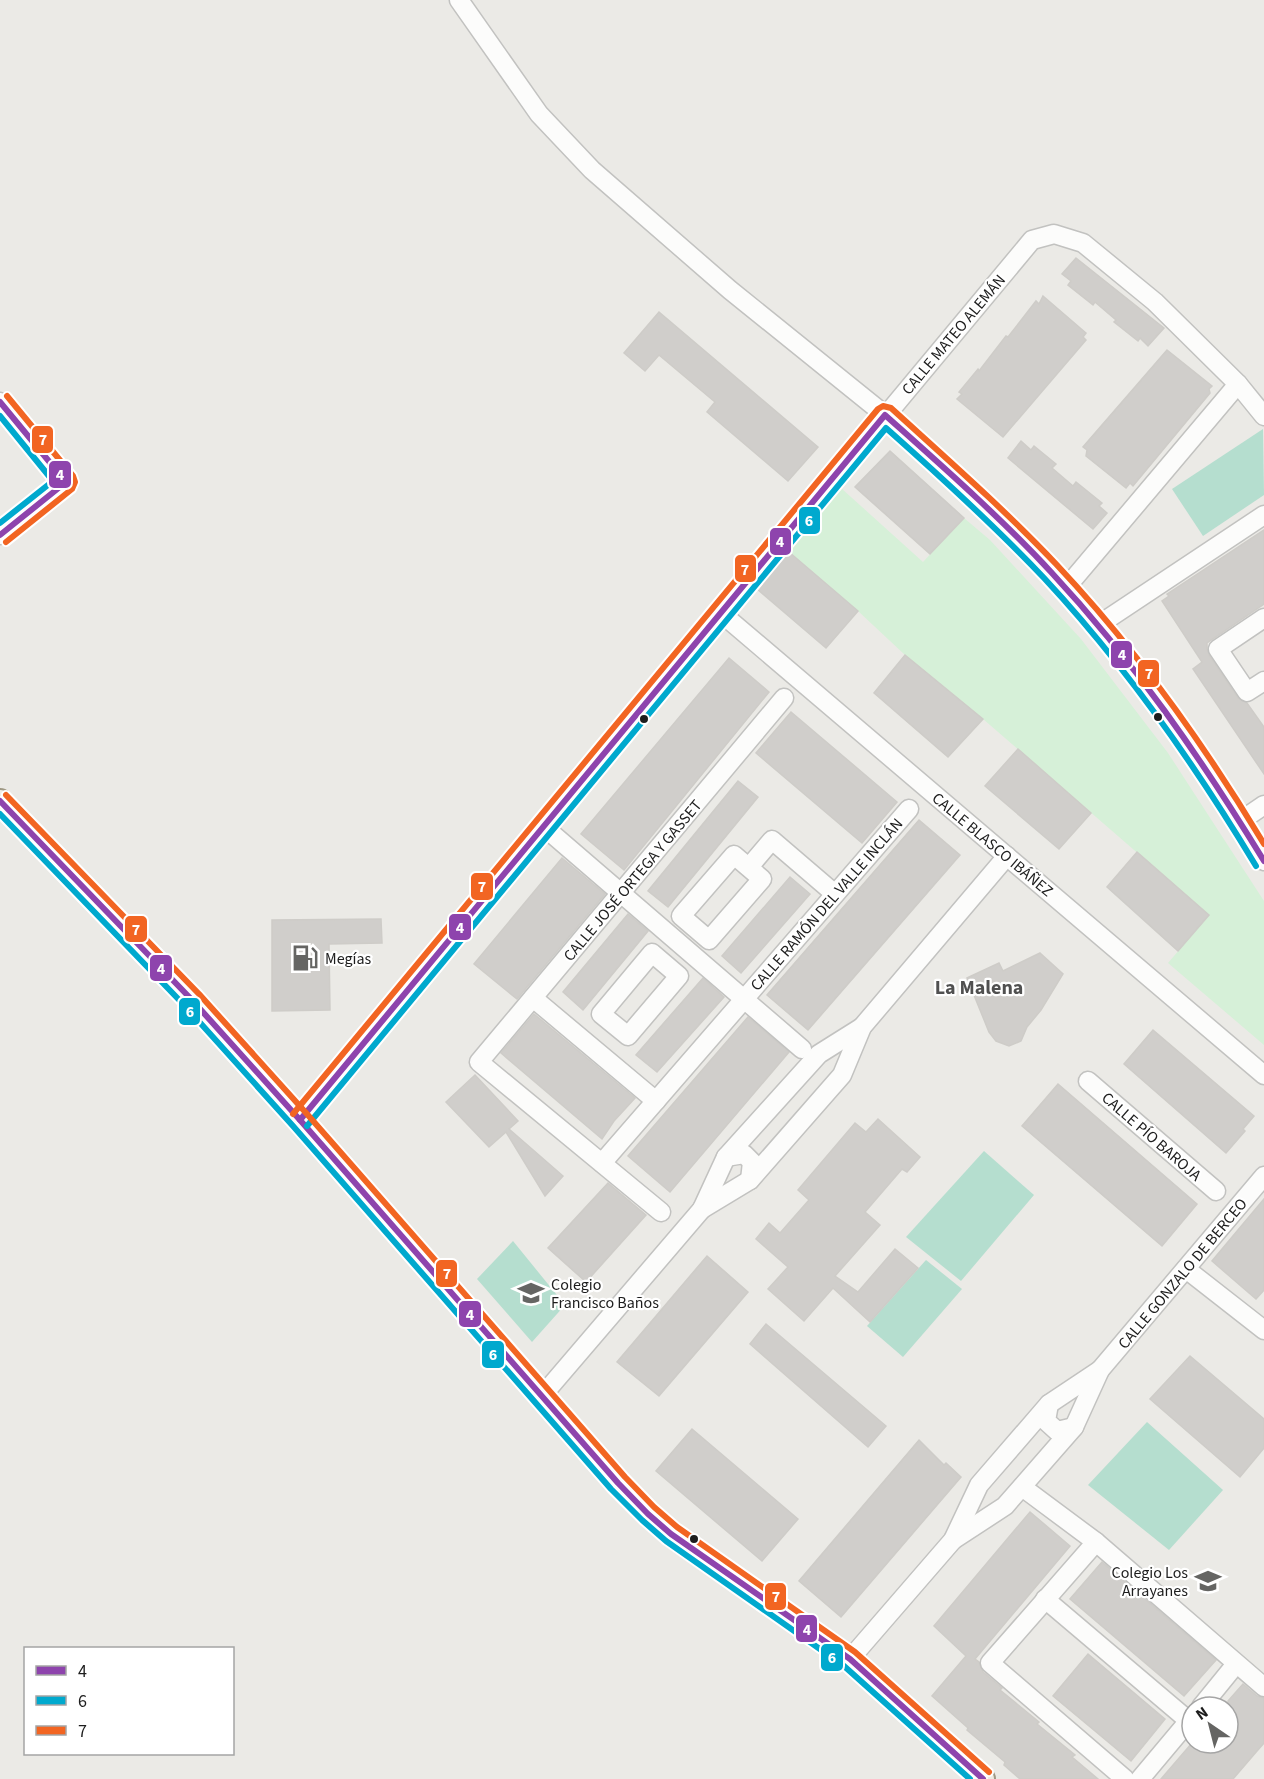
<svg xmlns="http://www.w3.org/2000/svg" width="1264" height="1779" font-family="'Source Sans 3',sans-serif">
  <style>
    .park { fill: #d6f0d8 }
    .pitch { fill: #b5decf }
    .building { fill: #d0cecb; stroke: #ceccc8; stroke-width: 1.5 }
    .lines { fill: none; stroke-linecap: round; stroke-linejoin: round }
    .minor-casing { stroke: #c2c2c0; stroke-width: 21 }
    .major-casing { stroke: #9f9985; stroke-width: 26 }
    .minor { stroke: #fcfcfb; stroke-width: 18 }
    .major { stroke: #efece4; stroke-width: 22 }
    .bus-1-casing { stroke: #fff; stroke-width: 10 }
    .bus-2-casing { stroke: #fff; stroke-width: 10 }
    .bus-3-casing { stroke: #fff; stroke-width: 10 }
    .bus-1 { stroke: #8e44ad; stroke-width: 6 }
    .bus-2 { stroke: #00a9ce; stroke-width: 6 }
    .bus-3 { stroke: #f26522; stroke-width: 6 }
    .bus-dot { fill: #1d1d1d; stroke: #fff; stroke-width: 2 }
    .labels { text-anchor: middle; stroke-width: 4.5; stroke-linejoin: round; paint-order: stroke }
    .street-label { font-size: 16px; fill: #1d1d1d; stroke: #fff }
    .poi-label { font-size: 16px; fill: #1d1d1d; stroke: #fff; text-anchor: start }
    .quarter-label { font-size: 20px; font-weight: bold; fill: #505050; stroke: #fff }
    .line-badge { stroke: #fff; stroke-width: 2 }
    .badge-label { font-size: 16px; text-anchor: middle; font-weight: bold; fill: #fff }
  </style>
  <rect width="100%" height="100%" fill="#ebeae6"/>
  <path class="park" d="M841,488L923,562L964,518L990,540L1081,639L1168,753L1264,901V1045L1168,963L1209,915L983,719L905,655L858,611L789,552Z"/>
  <g class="pitch">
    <path d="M1263,429L1264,495L1203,536L1172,489Z"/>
    <path d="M984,1151L1034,1195L961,1281L906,1237Z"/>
    <path d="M513,1241L565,1305L532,1342L477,1279Z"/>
    <path d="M926,1260L962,1289L903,1357L867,1326Z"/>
    <path d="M1147,1422L1223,1490L1169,1550L1088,1485Z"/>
  </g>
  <g class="building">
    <path d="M1076,258L1164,328L1148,346L1140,338L1138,341L1114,322L1116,320L1095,302L1093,305L1068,285L1071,281L1062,274Z"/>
    <path d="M1043,296L1086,333L1083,337L1086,340L1003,437L957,399L962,394L959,392L978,369L979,371L1006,336L1008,337L1036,301L1039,304Z"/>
    <path d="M659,312L818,447L788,481L707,412L715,402L659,355L645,371L624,353Z"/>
    <path d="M1167,350L1212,386L1209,389L1210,393L1133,486L1130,483L1126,488L1086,456L1087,450L1083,447Z"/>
    <path d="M1021,441L1031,450L1034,446L1056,464L1052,468L1073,486L1076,482L1102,503L1099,506L1107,513L1093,529L1008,458Z"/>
    <path d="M890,451L964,518L930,554L855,487Z"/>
    <path d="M1264,530V604L1207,643V649L1209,655L1238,698L1247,703L1264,727V774L1193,669L1202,662L1162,601L1169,596L1167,594Z"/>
    <path d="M789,552L858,611L826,648L757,589Z"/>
    <path d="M905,655L983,719L948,757L874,693Z"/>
    <path d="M729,658L769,692L624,870L581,834Z"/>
    <path d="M791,712L897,802L862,843L756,753Z"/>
    <path d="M1018,749L1091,813L1059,849L985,786Z"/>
    <path d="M738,781L758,797L668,907L648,891Z"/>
    <path d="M919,820L960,855L808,1030L767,995Z"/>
    <path d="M1137,852L1209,915L1178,951L1107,887Z"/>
    <path d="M562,858L605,894L517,999L474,964Z"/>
    <path d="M790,877L810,894L741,973L722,956Z"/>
    <path d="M628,914L648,931L583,1010L563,992Z"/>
    <path d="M381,919L382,943L329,944L330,1010L272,1011V920Z"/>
    <path d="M1040,953L1063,974L1041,1010L1027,1027L1021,1041L1009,1046L996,1041L989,1032L967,978L999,963L1003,971Z"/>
    <path d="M703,978L724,997L657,1072L636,1055Z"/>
    <path d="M534,1014L635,1098L614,1121L602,1139L501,1053Z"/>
    <path d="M748,1017L789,1052L670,1192L628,1156Z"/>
    <path d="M1153,1030L1254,1116L1243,1129L1245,1131L1226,1153L1124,1064Z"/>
    <path d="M475,1075L518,1121L509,1129L563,1176L545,1196L506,1132L489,1147L446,1102Z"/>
    <path d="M1058,1084L1197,1204L1162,1246L1022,1126Z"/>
    <path d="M878,1119L920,1157L907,1172L902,1169L865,1212L880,1225L835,1276L858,1292L895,1249L918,1268L870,1322L833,1288L804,1321L768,1289L788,1267L756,1239L769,1223L780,1233L809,1200L798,1190L855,1123L866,1132Z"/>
    <path d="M608,1183L646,1215L586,1282L548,1248Z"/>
    <path d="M1264,1199V1290L1256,1299L1212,1261Z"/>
    <path d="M707,1256L748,1292L659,1396L617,1362Z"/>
    <path d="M766,1324L886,1426L868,1447L750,1344Z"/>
    <path d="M1190,1356L1264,1419V1448L1240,1477L1150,1399Z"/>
    <path d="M692,1429L798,1519L762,1561L656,1471Z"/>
    <path d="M919,1440L944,1465L946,1463L961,1477L841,1617L799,1581Z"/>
    <path d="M1030,1512L1070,1546L975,1659L979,1662L983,1672L1002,1688L1000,1690L1039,1722L1037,1724L1075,1755L1072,1757L1098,1779H1020L1004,1765L1005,1762L967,1730L968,1728L932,1696L966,1656L934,1626Z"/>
    <path d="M1102,1562L1216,1660L1184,1696L1070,1599Z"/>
    <path d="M1088,1654L1165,1719L1131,1761L1053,1696Z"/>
    <path d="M1243,1684L1257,1696L1264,1698V1743L1257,1751L1233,1779H1161L1192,1743H1228V1701Z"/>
  </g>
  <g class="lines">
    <g class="minor-casing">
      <g id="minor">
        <path d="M459,0L539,114L592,170L730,290L885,415L975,496L1051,572L1133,669L1197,754L1264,861"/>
        <path d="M0,402L66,482L0,535"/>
        <path d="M1065,589L1238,384"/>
        <path d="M721,613L1264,1075"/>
        <path d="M1264,618L1218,649L1247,692L1264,681"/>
        <path d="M1097,626L1264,515"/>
        <path d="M1239,822L1264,805"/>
        <path d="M543,826L802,1049"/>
        <path d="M734,855L762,879L709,940L681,916Z"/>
        <path d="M749,867L772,840L835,894"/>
        <path d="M652,953L679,976L628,1036L601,1014Z"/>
        <path d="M533,998L656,1101"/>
        <path d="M1088,1081L1216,1191"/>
        <path d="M300,1120L1032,240L1054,234L1083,243L1155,302L1238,384L1264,416"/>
        <path d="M726,1157L744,1154L752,1162L750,1180"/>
        <path d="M602,1163L909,809"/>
        <path d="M702,1209L750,1180L842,1075L862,1027L1007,856"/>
        <path d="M661,1212L479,1062L784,698"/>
        <path d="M1186,1269L1264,1330"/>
        <path d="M542,1396L702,1209L726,1157L819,1054L862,1027"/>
        <path d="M1049,1404L1046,1421L1057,1431L1074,1427"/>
        <path d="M1022,1487L1096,1542L1264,1687"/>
        <path d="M953,1540L1005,1506L1074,1427L1100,1370L1264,1176"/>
        <path d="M1096,1542L990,1663L1125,1779"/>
        <path d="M1045,1599L1189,1721"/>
        <path d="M850,1659L953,1540L979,1485L1049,1404L1100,1370"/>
        <path d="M1201,1707L1236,1664"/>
        <path d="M1140,1779L1192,1717"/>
      </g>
    </g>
    <g class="major-casing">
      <path id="major" d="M0,801L192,1000L300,1120L618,1483L648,1514L671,1534L850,1659L983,1779"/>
    </g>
    <use href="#minor" class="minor"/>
    <use href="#major" class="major"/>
    <g class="bus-1-casing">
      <g id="bus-1">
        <path d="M0,402L66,482L0,535"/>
        <path d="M0,801L192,1000L300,1120L618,1483L648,1514L671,1534L850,1659L983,1779"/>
        <path d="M300,1120L885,415C942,466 999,516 1051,572C1133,660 1201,758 1264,861"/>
      </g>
    </g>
    <g class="bus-2-casing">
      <g id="bus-2">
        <path d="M0,416L53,481L0,523"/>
        <path d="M0,814L185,1006L293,1126L611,1489L642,1520L666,1541L844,1666L970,1779"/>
        <path d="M307,1126L886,428C940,476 994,525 1044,578C1126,666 1194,763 1256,866"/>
      </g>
    </g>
    <g class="bus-3-casing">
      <g id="bus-3">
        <path d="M6,542L72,489L75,482L73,476L7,396"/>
        <path d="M6,795L199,994L307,1114L625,1477L654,1507L677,1527L855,1652L989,1772"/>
        <path d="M293,1114L878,409L883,406L891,408C947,459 1004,509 1056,564C1136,649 1204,744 1264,844"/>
      </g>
    </g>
    <use href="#bus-1" class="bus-1"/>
    <use href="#bus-2" class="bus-2"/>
    <use href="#bus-3" class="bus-3"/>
  </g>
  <defs>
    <g id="fuel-bare" transform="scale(2.07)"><path d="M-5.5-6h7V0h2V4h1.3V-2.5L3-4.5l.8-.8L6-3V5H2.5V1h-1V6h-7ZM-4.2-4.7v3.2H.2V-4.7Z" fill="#656563" stroke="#fff" stroke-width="2.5" paint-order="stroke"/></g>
    <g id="school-bare" transform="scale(2.07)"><path d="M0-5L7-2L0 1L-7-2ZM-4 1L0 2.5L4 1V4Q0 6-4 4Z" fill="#656563" stroke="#fff" stroke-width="2.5" paint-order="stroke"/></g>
  </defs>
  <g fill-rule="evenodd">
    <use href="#fuel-bare" x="305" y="958"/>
    <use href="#school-bare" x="531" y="1293"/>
    <use href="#school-bare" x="1208" y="1581"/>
  </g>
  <g class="bus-dot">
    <circle cx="1158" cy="717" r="5"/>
    <circle cx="644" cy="719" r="5"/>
    <circle cx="694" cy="1539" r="5"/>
  </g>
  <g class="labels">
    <g class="street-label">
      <text transform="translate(953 334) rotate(-50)" y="6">CALLE MATEO ALEMÁN</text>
      <text transform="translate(993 844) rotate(40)" y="6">CALLE BLASCO IBÁÑEZ</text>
      <text transform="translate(632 880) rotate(-50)" y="6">CALLE JOSÉ ORTEGA Y GASSET</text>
      <text transform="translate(826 904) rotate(-49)" y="6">CALLE RAMÓN DEL VALLE INCLÁN</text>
      <text transform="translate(1152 1136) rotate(41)" y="6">CALLE PÍO BAROJA</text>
      <text transform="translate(1182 1273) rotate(-50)" y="6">CALLE GONZALO DE BERCEO</text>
    </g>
    <g class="poi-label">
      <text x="325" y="964">Megías</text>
      <text x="551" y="1290">Colegio<tspan x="551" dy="18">Francisco Baños</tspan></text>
      <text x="1188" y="1578" text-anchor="end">Colegio Los<tspan x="1188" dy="18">Arrayanes</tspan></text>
    </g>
    <g class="quarter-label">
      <text x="979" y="994">La Malena</text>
    </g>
  </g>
  <g class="line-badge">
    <rect x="31" y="425" width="23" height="29" rx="6" fill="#f26522"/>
    <rect x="48" y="460" width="24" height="29" rx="6" fill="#8e44ad"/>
    <rect x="798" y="506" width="23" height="29" rx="6" fill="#00a9ce"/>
    <rect x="769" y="527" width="23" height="29" rx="6" fill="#8e44ad"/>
    <rect x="734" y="554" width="23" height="29" rx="6" fill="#f26522"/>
    <rect x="1110" y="640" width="23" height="29" rx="6" fill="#8e44ad"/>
    <rect x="1137" y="659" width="23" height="29" rx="6" fill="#f26522"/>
    <rect x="470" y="872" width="24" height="29" rx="6" fill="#f26522"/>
    <rect x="448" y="913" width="24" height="28" rx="6" fill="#8e44ad"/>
    <rect x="124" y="915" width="24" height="28" rx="6" fill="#f26522"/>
    <rect x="149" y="954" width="24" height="28" rx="6" fill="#8e44ad"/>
    <rect x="178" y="997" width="23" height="29" rx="6" fill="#00a9ce"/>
    <rect x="435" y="1259" width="23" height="29" rx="6" fill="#f26522"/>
    <rect x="458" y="1300" width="24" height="28" rx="6" fill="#8e44ad"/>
    <rect x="481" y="1340" width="24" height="29" rx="6" fill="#00a9ce"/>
    <rect x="764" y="1582" width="23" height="29" rx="6" fill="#f26522"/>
    <rect x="795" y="1614" width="23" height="29" rx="6" fill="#8e44ad"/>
    <rect x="820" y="1643" width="24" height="29" rx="6" fill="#00a9ce"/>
  </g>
  <g class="badge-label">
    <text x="43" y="445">7</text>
    <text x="60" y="480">4</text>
    <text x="809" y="526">6</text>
    <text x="780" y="547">4</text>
    <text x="745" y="575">7</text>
    <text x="1122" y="660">4</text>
    <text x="1149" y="679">7</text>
    <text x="482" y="892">7</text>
    <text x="460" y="933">4</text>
    <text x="136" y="935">7</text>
    <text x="161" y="974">4</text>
    <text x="190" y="1017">6</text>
    <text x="447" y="1279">7</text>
    <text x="470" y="1320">4</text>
    <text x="493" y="1360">6</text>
    <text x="776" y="1602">7</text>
    <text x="807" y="1635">4</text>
    <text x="832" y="1663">6</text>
  </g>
  <rect x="24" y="1647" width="210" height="108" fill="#ffffff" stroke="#a5a5a5" stroke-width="1.5"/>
  <rect x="36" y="1666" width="30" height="9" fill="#8e44ad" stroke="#a5a5a5" stroke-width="1.5"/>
  <text x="78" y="1677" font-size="18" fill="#1d1d1d">4</text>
  <rect x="36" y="1696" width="30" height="9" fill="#00a9ce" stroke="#a5a5a5" stroke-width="1.5"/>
  <text x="78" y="1707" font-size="18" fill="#1d1d1d">6</text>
  <rect x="36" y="1726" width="30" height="9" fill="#f26522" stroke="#a5a5a5" stroke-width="1.5"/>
  <text x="78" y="1737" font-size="18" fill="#1d1d1d">7</text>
  <g transform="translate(1210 1725) rotate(325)"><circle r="28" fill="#ffffff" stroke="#a5a5a5" stroke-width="1.5"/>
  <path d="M0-4.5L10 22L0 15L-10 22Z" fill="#656563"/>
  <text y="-9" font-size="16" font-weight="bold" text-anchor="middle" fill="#1d1d1d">N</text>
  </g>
</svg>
